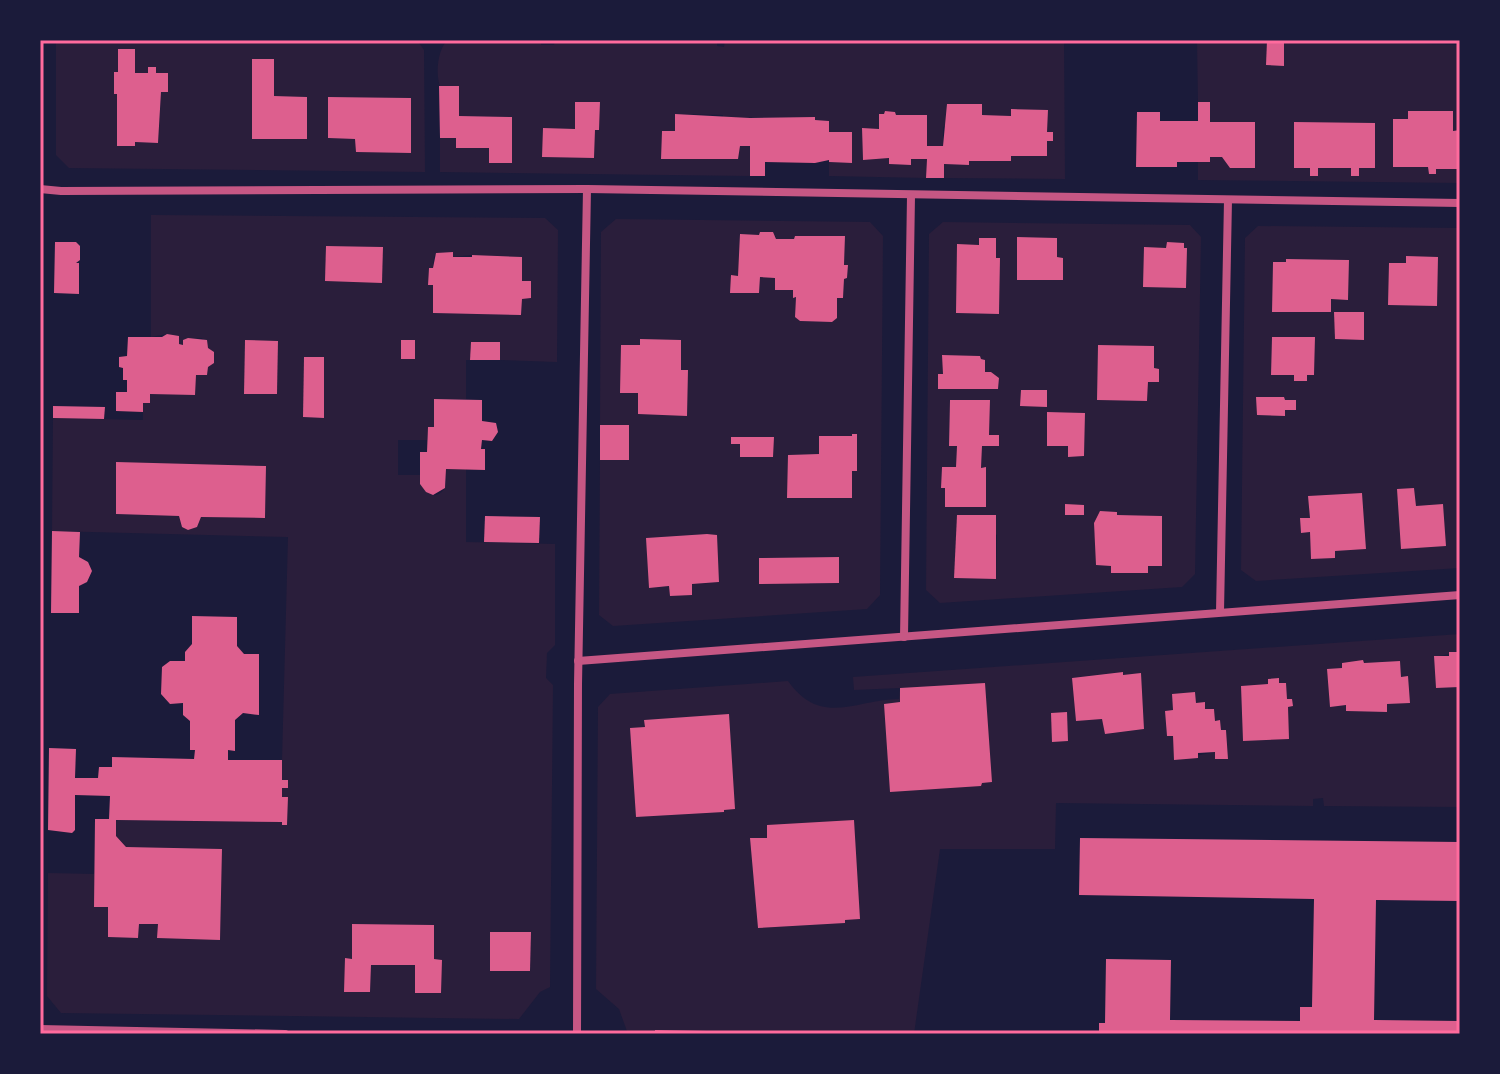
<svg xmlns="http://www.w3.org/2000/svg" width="1500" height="1074" font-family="'DejaVu Sans',sans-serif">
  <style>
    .green { fill: #2a1e3b; fill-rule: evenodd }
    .building { fill: #dd5f8e }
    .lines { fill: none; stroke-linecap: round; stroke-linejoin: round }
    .minor { stroke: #c65784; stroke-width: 8 }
    .neatline { fill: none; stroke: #ff6b9d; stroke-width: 3 }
  </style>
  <rect width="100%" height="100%" fill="#1b1b3a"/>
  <g class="green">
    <path d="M56,40H417L424,50L425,172L69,168L56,155ZM274,59V96L307,97V139H252V60ZM168,73V92H161L158,143L135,142V146L117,94ZM329,97L411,98V153H395L355,139L328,138Z"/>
    <path d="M448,40H541V45H554L555,40H717V46L724,47L725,40H1064L1065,179L944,178V164L969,165V161L1011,156H1047V141L1053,140V132H1047V110L1011,116L982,115V105L943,127V146H927V115H896L895,112L885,111L884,114L879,115V129H862L863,160L889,158L890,164L911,165V159H927L926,178L829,176V162L851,163L829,132V121L815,120L814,117L723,118V115L676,114L675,131L662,132L661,158L737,159L740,146H750V176L440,172V138H456L489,148V162L512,117L459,116C453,107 445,98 441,89C435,76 437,49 448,40ZM575,102H600L599,130H595L594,158L543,157V129H575Z"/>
    <path d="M1197,40H1267L1266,65L1284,40L1460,45V130L1453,131V111H1408V119L1428,167L1429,173L1436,174V169H1460V183L1198,180V162H1209L1210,157H1222L1230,168H1255L1210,122V103L1198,102ZM1294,123H1375V168H1359V175L1351,176V168H1318V176H1310V168H1294Z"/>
    <path d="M151,215L545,218L558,230L557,362L500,360L499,342H471L470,360H466V399H435L434,427H428L427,440H398V475H420C420,486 433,505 444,489C447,485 446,475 446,469H466V542L555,544V645L547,653L546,678L553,685L550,987L540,992L519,1019L61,1013L47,996L48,873L94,874V906L108,907V937L138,938L139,924H158V938L220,939L222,849L126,847L116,836V820L282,822V825H287L288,797H282V760L288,537L52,531L53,418L143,420V403H150V394L196,375H207L208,348L202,338L183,340V345L179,344V336L167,334L151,337ZM326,246L383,247L382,282L326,281ZM453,252V257L472,255L522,257V281H531V298L522,299L521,315L434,313L433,285L428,284L429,268H433L434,257L437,253ZM245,341H278L277,394H244ZM304,357H324L323,418L303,417ZM116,463L215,465L243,470L244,465L266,466L265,518L201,517L197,527L188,530L182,527L179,516L116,514ZM352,924L433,925L434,959L441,960L371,965L370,992H345V959H352ZM490,933H531L530,971H490Z"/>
    <path d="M616,219L870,222L883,236L880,595L867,609L613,626L599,615L600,460H629V426L600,425L601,232ZM759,235L776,236V239H794L795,236H845L844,265H848L847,278L844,279L843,298H837L831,322L800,321L795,316L796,297H793V290H776L775,278L760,277L759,293H731V276H738ZM741,437H773V457L740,456ZM819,454L788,497V455ZM706,534L716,535L719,582L649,588L647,538ZM838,557L839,583L810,584L802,575H780L774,584H759V558Z"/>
    <path d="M943,222L1190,225L1201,237L1195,574L1182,587L940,603L926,590L929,234ZM1018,237L1057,238V257L1063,258L1062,280L1017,279ZM979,238L996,239L995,266L1000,267L999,314L956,313L957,245H979ZM1098,345L1149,373L1147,401L1097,400ZM943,355L980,356L985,372H991L999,378L998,389H938V374H943ZM950,400L990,401L989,435H999V445L982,446L981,468L985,467L945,507V488H941L942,467H956L957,446L949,445ZM1047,412L1085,413L1084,456L1069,457L1068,446H1047ZM1101,511L1117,512V515L1162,516V566L1094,534V524ZM957,515L997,535L996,579L954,578Z"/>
    <path d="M1258,226L1460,228V568L1256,581L1241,570L1245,238ZM1286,259L1349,260L1348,299H1331L1330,312H1272L1273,262H1286ZM1335,312L1364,313V340L1335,339ZM1272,337L1315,338L1314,375H1307V381H1295L1294,375H1271ZM1414,488L1416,506L1443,504L1445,546L1397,490ZM1362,493L1366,549L1335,551V558L1311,559L1310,532L1301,533L1300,519L1310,518L1309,496Z"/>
    <path d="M1460,634V652L1434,657L1436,688L1460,687V807L1324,806L1323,798L1313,799V806L1056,803L1055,849H940L914,1034H713L712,1032L656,1030L655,1034H628L619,1009L596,989L598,707L610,694L788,681C821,727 854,700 899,699L900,688L854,690L853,677ZM1363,661L1364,663L1400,661L1401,677H1408L1409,702L1387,704L1386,712L1347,711L1346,705L1330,706L1327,670L1342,668V663ZM1122,672L1123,675L1141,674L1144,729L1106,734L1102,719L1076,720L1072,678ZM1268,679H1279V683L1286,684L1287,699H1292V706L1288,707L1243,741L1241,686L1268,684ZM1195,692L1196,703H1204L1205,709H1214L1215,721L1220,720L1221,730H1226L1228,758L1216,759L1215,752L1175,760L1173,736H1167L1165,711L1173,710L1172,695ZM729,715L723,812L636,817L630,729L645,727V720ZM767,825L859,919L845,920L844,923L758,928L750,838H767Z"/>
  </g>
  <g class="building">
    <path d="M1267,40H1284V66L1266,65Z"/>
    <path d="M118,49H135V73H148V67H156V73H168V92H161L158,143L135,142V146H117V94H114V72H118Z"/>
    <path d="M252,59H274V96L307,97V139H252Z"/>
    <path d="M439,86H459V116L512,117V163H489V148H456V138H440Z"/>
    <path d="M328,97L411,98V153L356,152L355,139L328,138Z"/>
    <path d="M575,102H600L599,130H595L594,158L542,157L543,128L575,129Z"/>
    <path d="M1198,102H1210V122H1255V168H1230L1222,157H1210V162H1177V167H1136L1137,112H1160V121H1198Z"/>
    <path d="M947,104H982V115L1011,116V109L1048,110L1047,132H1053V141H1047V156H1011V161H969V165L944,164V178H926L927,159H911V165L889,164V158L863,160L862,128L879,129V114H884L885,111L895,112L896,115H927V146H943Z"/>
    <path d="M1408,111H1453V131L1460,130V169H1436V174H1429L1428,167H1393V119H1408Z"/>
    <path d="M675,114L750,118L815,117V120L829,121V132H852V163L829,162V160L815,163L765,162V176H750V146H740L738,159H661L662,131H675Z"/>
    <path d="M1294,122L1375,123V168H1359V176H1351V168H1318V176H1310V168H1294Z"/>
    <path d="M760,232H773L776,239H794L795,236H845L844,265H848L847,278L844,279L843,298H837V318L832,322L800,321L795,317L796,297L793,298V290H775V278L760,277L759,293H730L731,275L738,276L740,234L759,235Z"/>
    <path d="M1017,237L1057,238V257L1063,258V280H1017Z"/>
    <path d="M979,238H996V258H1000L999,314L956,313L957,244L979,245Z"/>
    <path d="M55,242H76L80,246V260L76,263H79V294L54,293Z"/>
    <path d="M1167,242L1184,243V248H1187L1186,288L1143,287L1144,247L1166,248Z"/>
    <path d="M326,246L383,247L382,283L325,281Z"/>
    <path d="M453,252V257H472V255L522,257V281H531V298L522,299L521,315L433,313V285H428L429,268H433L436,253Z"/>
    <path d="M1406,256L1438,257L1437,306L1388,305L1389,263H1406Z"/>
    <path d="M1286,259L1349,260L1348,300L1331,299V312H1272L1273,262H1286Z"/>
    <path d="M1334,312H1364V340L1335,339Z"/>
    <path d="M167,334L179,336V344L183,345V340L188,338L207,340L208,348L214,352V363L208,367L207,375H196L195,395L150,394V403H143V412L116,411V392H127V380H123V368L119,367V357L127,356L128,337H162Z"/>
    <path d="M1272,337H1315L1314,375H1307V381H1294V375H1271Z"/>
    <path d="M640,339L681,340V370H688L687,416L638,414V393H620L621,345H640Z"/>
    <path d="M245,340L278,341L277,394H244Z"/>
    <rect x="401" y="340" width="14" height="19"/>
    <path d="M471,342H500V360H470Z"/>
    <path d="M1098,345L1154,346V368L1159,369V382H1148L1147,401L1097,400Z"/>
    <path d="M942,355L980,356L981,359L985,360V372H991L999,378L998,389H938V374H943Z"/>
    <path d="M304,357H324V418L303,417Z"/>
    <path d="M1021,390H1047V407L1020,406Z"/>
    <path d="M1256,397H1284L1285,400H1296V410H1285V416L1257,415Z"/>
    <path d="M434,399L482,400V421L496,423L498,432L492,441L482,440L481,449H485V470L446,469L445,488L433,495L426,492L420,484V452H427L428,427H434Z"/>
    <path d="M950,400H990L989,435H999V446H982L981,468L986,467V507H945V488H941L942,467H956L957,446H949Z"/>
    <path d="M53,406L105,407L104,419L53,418Z"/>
    <path d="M1047,412L1085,413L1084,456L1068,457V446H1047Z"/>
    <rect x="600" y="425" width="29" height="35"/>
    <path d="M852,434H857V471H852V498H787L788,455L819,454V436H852Z"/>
    <path d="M731,437H774L773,457H740V444H731Z"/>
    <path d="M116,462L266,466L265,518L201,517L197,527L188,530L182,527L179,516L116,514Z"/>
    <path d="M1414,488L1416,506L1443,504L1446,546L1401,549L1397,489Z"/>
    <path d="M1362,493L1366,549L1335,551V558L1311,559L1310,532L1301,533L1300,518H1310L1308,496Z"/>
    <path d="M1065,504L1084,505V515H1065Z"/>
    <path d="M1100,511L1117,512V515L1162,516V566H1148V573H1111V566L1096,565L1094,523Z"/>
    <path d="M957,515H996V579L954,578Z"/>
    <path d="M485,516L540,517L539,543L484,542Z"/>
    <path d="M52,531L80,532L79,557L88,562L92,571L87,582L79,586V613H51Z"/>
    <path d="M707,534L717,535L719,582L692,584V595L670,596L669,586L649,588L646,538Z"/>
    <path d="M839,557V583L759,584V558Z"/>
    <path d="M192,616L237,617V646L244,654H259V715L243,713L235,720V751L228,750V760H282V780H288V788H282V797H288L287,825H282V822L116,820V836L126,847L222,849L220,940L157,938L158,924H139L138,938L108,937V907H94L95,819H109L110,796L75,795V830L72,833L48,830L49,748L76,749L75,778H98L99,767H112V757L194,759L195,750H190V721L183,715V703L170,704L161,694L162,667L170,661H185V652L192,644Z"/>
    <path d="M1449,652H1460V687L1436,688L1434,656H1449Z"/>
    <path d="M1363,660L1364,663L1400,661L1401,677L1408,676L1410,703L1387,704V712L1346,711V705L1330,707L1327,669L1342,668V663Z"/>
    <path d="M1123,672V675L1141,673L1144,729L1105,734L1102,719L1076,721L1072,678Z"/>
    <path d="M1279,678V683H1286L1287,699H1292L1293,706L1288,707L1289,739L1243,741L1241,686L1268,684V679Z"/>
    <path d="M985,683L992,782L982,783L981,786L890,792L884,704L900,702V688Z"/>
    <path d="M1195,692L1196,703L1205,702V709H1214L1215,721L1220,720L1221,730H1226L1228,759H1215V752L1198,753V758L1174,760L1173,736H1167L1165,711L1173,710L1172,694Z"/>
    <path d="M1067,712L1068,741L1052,742L1051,713Z"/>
    <path d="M729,714L735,809L724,810V812L636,817L630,728L645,727L644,720Z"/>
    <path d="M854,820L860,919L845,920V923L758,928L750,838H767V825Z"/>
    <path d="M1080,838L1460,842V901L1376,900L1374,1020L1460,1021V1034H1099V1023H1105L1106,959L1171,960L1170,1020L1300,1021V1007H1312L1314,899L1079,895Z"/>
    <path d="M352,924L434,925V959L442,960L441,993H415V965H371L370,992H344L345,958L352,959Z"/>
    <path d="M490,932H531L530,971H490Z"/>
    <path d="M655,1030L707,1031V1034H655Z"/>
  </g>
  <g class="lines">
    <g class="minor">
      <path d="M40,189L61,191L587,189L1460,203"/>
      <path d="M1220,612L1228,200"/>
      <path d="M904,637L911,196"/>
      <path d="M578,661L1460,595"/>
      <path d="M40,1029L285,1034"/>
      <path d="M577,1034L578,684L587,189"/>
    </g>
  </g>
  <rect width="1500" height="1074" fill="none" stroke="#1b1b3a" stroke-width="84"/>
  <rect x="42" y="42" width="1416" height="990" class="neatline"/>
</svg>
